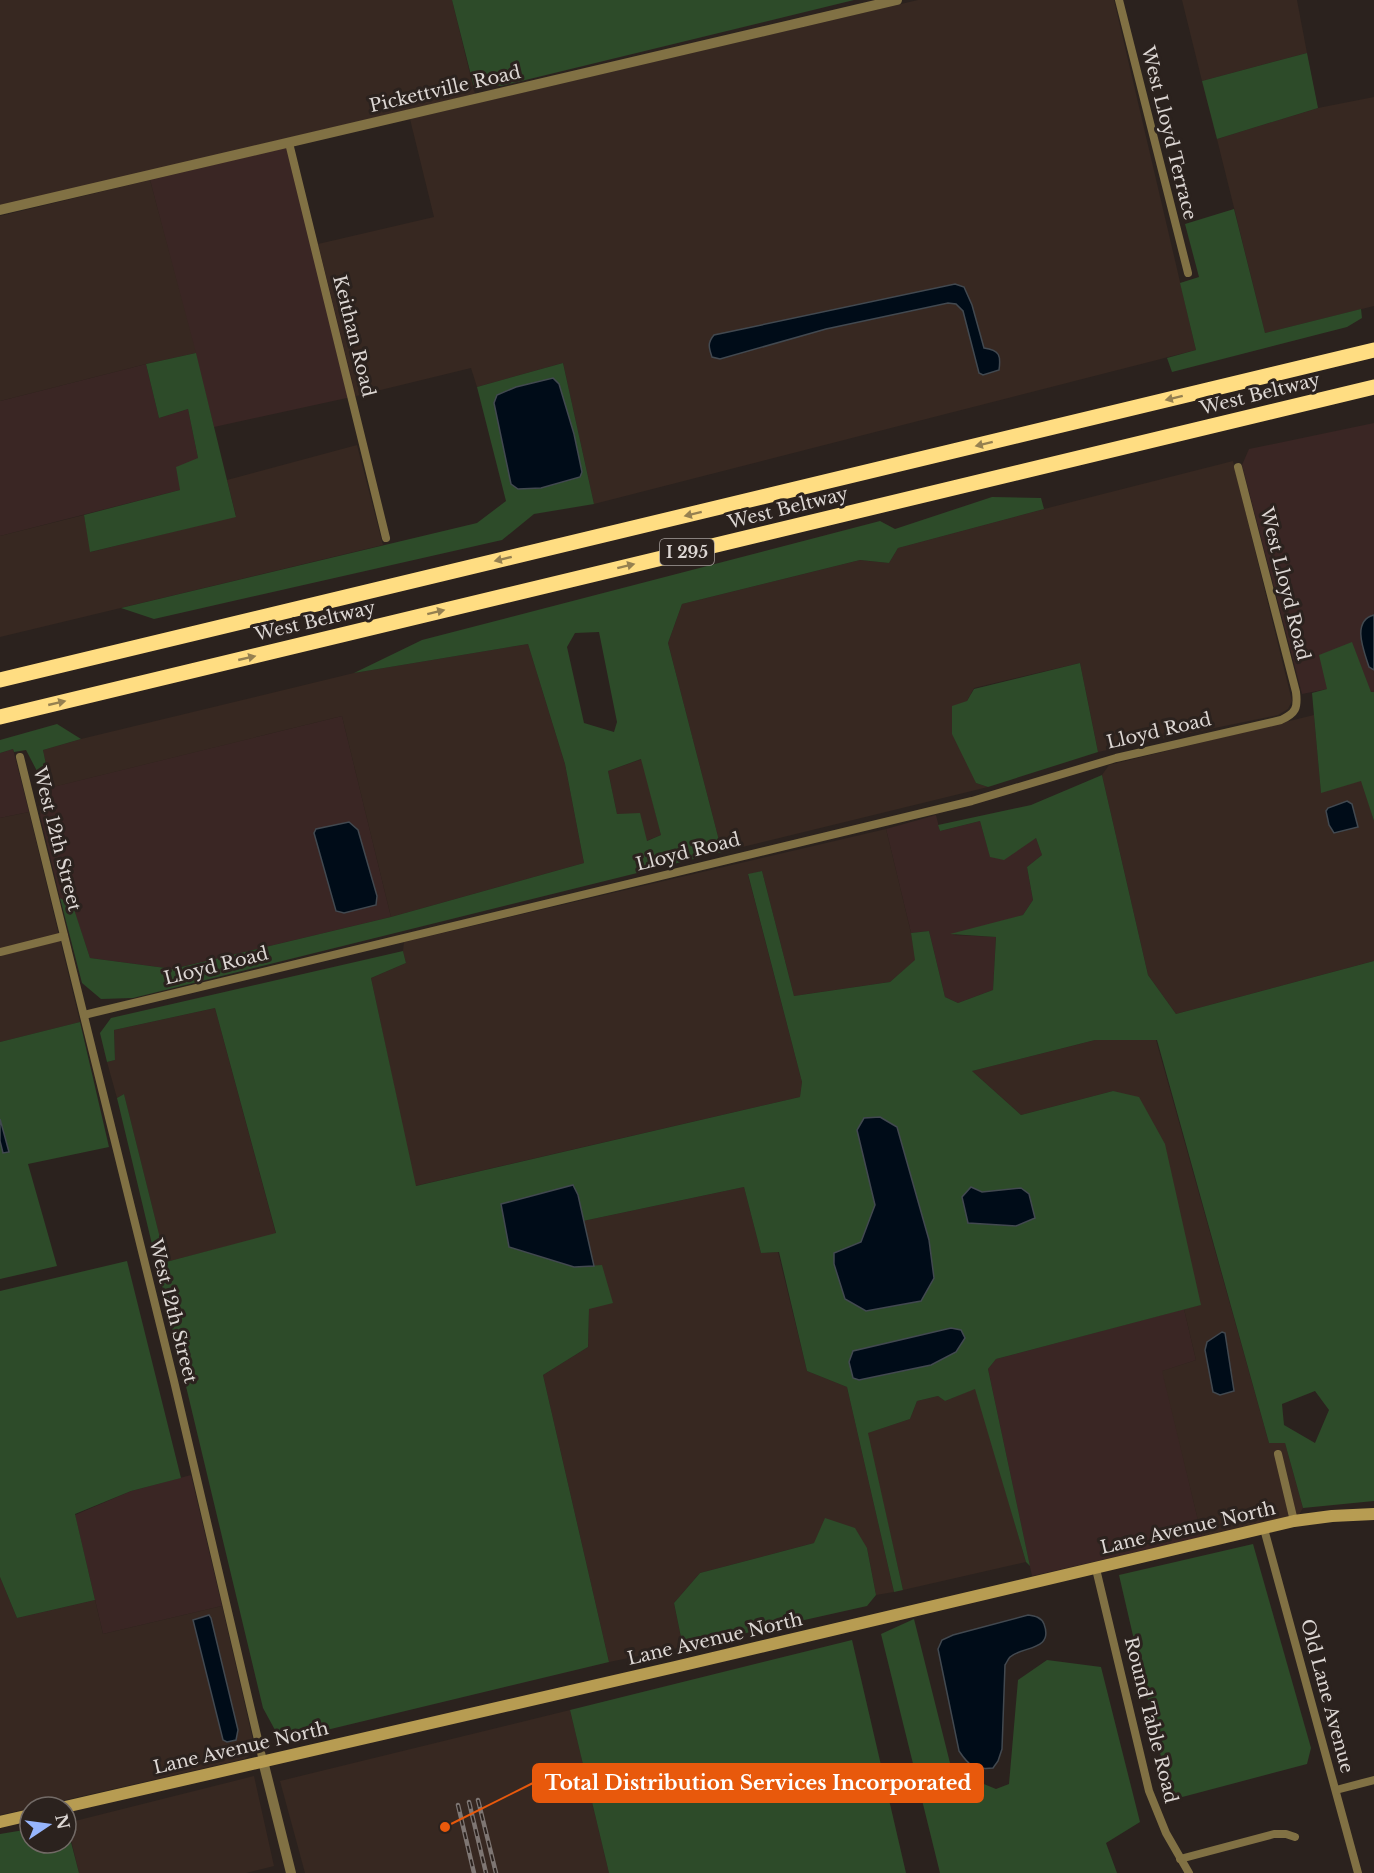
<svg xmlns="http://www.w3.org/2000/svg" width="1374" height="1873" font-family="'Libre Baskerville',serif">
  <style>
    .commercial { fill: #3a2624; fill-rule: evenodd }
    .built { fill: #372821 }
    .green { fill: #2d4b29; fill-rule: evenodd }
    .water { fill: #000c18; stroke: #424950; stroke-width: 1.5 }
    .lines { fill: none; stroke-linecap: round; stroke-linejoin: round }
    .minor { stroke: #817144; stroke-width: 8 }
    .tertiary { stroke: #817144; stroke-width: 10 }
    .secondary { stroke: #b79c52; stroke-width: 12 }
    .motorway { stroke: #ffdd82; stroke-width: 15 }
    .rail-casing { stroke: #7e7673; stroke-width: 4.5 }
    .rail { stroke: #2b221e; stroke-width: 2; stroke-dasharray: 7; stroke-linecap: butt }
    .oneway { fill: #958050 }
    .labels { text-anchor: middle; stroke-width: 6; stroke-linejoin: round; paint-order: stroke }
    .shield { fill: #2b221e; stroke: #a7a09d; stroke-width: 1.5 }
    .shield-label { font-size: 16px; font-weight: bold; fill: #dcd6d3 }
    .street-label { font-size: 18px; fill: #dcd6d3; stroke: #2b221e }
    .leader { fill: none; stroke: #e8590c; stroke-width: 2 }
    .callout-dot { fill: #e8590c; stroke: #2b221e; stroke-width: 2 }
    .callout { fill: #e8590c; stroke: #e8590c; stroke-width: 2 }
    .callout-label { font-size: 20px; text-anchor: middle; font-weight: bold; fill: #fff }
  </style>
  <rect width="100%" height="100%" fill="#2b221e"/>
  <g class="commercial">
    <path d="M293,146L356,396L214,427L150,180Z"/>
    <path d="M146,364L159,418L188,409L198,458L180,490L0,536V401Z"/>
    <path d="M1374,423V692L1327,689L1302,694L1242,465L1249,449Z"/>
    <path d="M342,716L391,917L173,969L90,958L73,907L60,898L40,815L52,787ZM358,830L377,896L376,905L322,858L314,833Z"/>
    <path d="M13,749L29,812L0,818V753Z"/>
    <path d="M936,815L940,831L980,821L990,856L1036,838L1042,855L1027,867L1033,900L1023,915L953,935L996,937L993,990L958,1003L945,997L929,931L911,933L886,829Z"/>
    <path d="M1184,1309L1196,1360L1163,1371L1202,1537L1032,1576L988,1369L996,1359Z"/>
    <path d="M191,1475L222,1606L103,1634L75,1515L131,1491Z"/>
  </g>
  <g class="built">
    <path d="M0,0H452L475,94L0,206Z"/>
    <path d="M918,0H1114L1196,350L594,504L563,363L477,387L471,368L356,396L318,244L434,217L410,119Z"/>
    <path d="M1182,0H1297L1307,53L1202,81Z"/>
    <path d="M1374,97V306L1265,333L1217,139L1318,108Z"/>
    <path d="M150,180L196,353L146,364L0,401V216Z"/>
    <path d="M357,445L383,545L0,637V536L84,515L91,552L236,516L227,480Z"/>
    <path d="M1233,461L1292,701L1288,709L1278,715L1098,752L1080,663L974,688L967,701L976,783L988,787L722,852L668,643L682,604L860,560L889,563L898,548L1044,509Z"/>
    <path d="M528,644L565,764L584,863L391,917L342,716L53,787L40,815L38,773L47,769L43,750L81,739L354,673Z"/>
    <path d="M1314,715L1321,792L1362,780L1374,821V961L1176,1014L1148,975L1102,775L1109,765Z"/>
    <path d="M642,759L661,835L646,841L617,814L608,771Z"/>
    <path d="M29,812L80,1022L0,1042V818Z"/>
    <path d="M886,829L911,933L916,960L890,982L794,996L762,871L748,875L802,1082L800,1097L415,1186L371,978L406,963L403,951L404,942Z"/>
    <path d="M215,1008L276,1234L166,1262L124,1094L117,1098L107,1062L115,1060L114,1030Z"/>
    <path d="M1095,1040H1156L1269,1443H1285L1303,1508L1299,1515L1202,1537L1162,1371L1196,1360L1184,1309L1200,1305L1113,1091L1021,1115L972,1071Z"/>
    <path d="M744,1187L761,1253L778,1252L807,1371L847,1387L894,1592L876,1595L867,1548L814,1543L700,1573L674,1603L683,1647L609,1662L543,1375L588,1347L589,1309L602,1266H594L583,1221Z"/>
    <path d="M976,1388L1026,1562L903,1590L867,1433L910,1419L917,1401L938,1396L945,1401Z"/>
    <path d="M0,1577L17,1618L95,1600L103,1634L222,1606L253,1740V1749L250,1755L244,1759L0,1815Z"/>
    <path d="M570,1710L609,1873H305L280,1781Z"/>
    <path d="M254,1776L274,1866L246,1873H79L67,1823Z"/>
  </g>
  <g class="green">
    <path d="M452,0H854L501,86L484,84L474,87Z"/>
    <path d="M1307,53L1318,108L1217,139L1202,81Z"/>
    <path d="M1234,209L1265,333L1361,309L1362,318L1347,327L1172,372L1167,358L1196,350L1180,283L1199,277L1185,224Z"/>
    <path d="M196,353L236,517L90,552L84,515L180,490L176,467L198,458L188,409L159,418L146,364Z"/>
    <path d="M563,363L594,504L534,514L502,540L154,619L121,608L477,523L506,501L477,387ZM553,378L559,384L574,434L582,472Z"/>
    <path d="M992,497L1041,498L1044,509L898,548L889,563L860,560L682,604L668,643L722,852L133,998L101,999L82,983L60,898L73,906L90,958L173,969L391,917L584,863L565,764L528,644L354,673L422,640L880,521L895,529ZM599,632L617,722L614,732L584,723L567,647L575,633ZM641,759L661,835L647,841L640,813L617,814L608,771Z"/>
    <path d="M1352,642L1371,692H1374V821L1361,781L1321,793L1312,693L1327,689L1319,655Z"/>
    <path d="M1080,663L1098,752L988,787L976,783L952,734V706L967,701L974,689Z"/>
    <path d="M57,724L81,739L43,750L47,769L38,773L26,750L14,752L13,749L0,753V740Z"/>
    <path d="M1102,775L1148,975L1176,1014L1374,961V1501L1303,1508L1285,1443H1269L1157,1040H1095L972,1071L1021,1115L1113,1091L1139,1097L1165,1144L1201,1305L996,1359L988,1369L1030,1566L1026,1562L975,1389L945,1401L938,1396L917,1401L910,1419L868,1433L903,1590L894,1592L847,1387L807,1371L779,1252L761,1253L744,1187L583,1221L578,1195L572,1185L501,1205L574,1267L602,1265L613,1303L589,1309L588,1347L543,1375L609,1662L281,1741L263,1708L117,1098L124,1094L166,1262L276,1233L215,1008L114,1030L115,1060L107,1062L100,1033L111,1018L403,951L406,963L371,978L416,1186L800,1097L802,1082L748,874L762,871L794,996L890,982L915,960L911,933L929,931L945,997L958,1003L993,990L996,937L950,934L1023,915L1033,900L1027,867L1042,855L1036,838L1004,860L990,857L980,821L940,831L938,825L1031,805ZM897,1127L929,1240L933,1278L861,1242L875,1205L857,1130ZM1315,1391L1329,1410L1315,1443L1284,1425L1282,1404Z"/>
    <path d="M80,1022L109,1147L28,1164L57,1266L0,1279V1141L3,1153L2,1125L0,1119V1042Z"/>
    <path d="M127,1261L181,1478L131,1491L75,1514L95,1600L17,1618L0,1577V1291Z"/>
    <path d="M825,1518L855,1528L867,1548L876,1595L867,1606L683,1647L674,1603L700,1573L814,1543Z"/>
    <path d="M1253,1544L1311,1748L1307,1764L1171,1800L1119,1575Z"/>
    <path d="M914,1619L952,1771L996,1789L1009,1784L1018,1680L1047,1660L1101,1667L1140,1822L1106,1843L1117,1873H940L881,1634Z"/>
    <path d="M852,1640L906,1873H609L570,1710Z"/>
    <path d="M66,1823L79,1873H0V1834L30,1829V1843H66Z"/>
  </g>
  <g class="water">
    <path d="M955,284L964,287L972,305L984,348C1000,350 1001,356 999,370L983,375L979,373L963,311L956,304L948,303L826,329L720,359L712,357C709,348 707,343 714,335Z"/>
    <path d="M553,378L559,384L574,434L582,472L580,477L541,488L518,489L511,484L494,403L497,395L516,387Z"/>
    <path d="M1374,615V670L1369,667C1364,651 1351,621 1374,615Z"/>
    <path d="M1347,801L1352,804L1358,827L1334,833L1329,825L1326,811L1328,808Z"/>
    <path d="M349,822L358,830L377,896L376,905L344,913L336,911L314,833L316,829Z"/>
    <path d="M880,1117L897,1127L929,1240L934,1278L921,1301L866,1311L845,1299L834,1264V1253L861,1242L875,1205L857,1130L864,1118Z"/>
    <path d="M0,1119L9,1152L3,1153L0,1141Z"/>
    <path d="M573,1185L578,1195L594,1266L574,1267L509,1247L501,1204Z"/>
    <path d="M971,1187L982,1192L1021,1188L1029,1194L1035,1218L1016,1226L968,1223L962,1197Z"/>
    <path d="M951,1328L961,1330L965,1338L956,1352L931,1365L859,1380L853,1378L849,1362L853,1351Z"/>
    <path d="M1222,1332L1225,1333L1234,1391L1220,1395L1213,1392L1205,1350L1207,1342Z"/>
    <path d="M209,1615L211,1618L238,1730L236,1740L227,1742L223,1740L193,1620Z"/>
    <path d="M1028,1615C1035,1616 1041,1617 1044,1624C1054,1651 1022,1646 1010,1657C1008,1659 1007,1662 1005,1665L1002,1749L998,1761L993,1768C974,1770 969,1766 959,1751L938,1649L942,1640L953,1635Z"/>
  </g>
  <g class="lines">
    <g class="minor">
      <path d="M1119,0L1188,273"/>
      <path d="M289,143L386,538"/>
      <path d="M20,757L174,1381L263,1761"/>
      <path d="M0,952L64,936"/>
      <path d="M84,1015L972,801L1116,758L1281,720C1296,713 1298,708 1296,692L1238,467"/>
      <path d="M1278,1454L1294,1521"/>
      <path d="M1264,1529L1358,1873"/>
      <path d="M1096,1569L1149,1791L1166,1833L1189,1873"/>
      <path d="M1336,1790L1374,1780"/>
      <path d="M1180,1859L1274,1834H1286L1295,1837"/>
    </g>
    <g class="tertiary">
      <path d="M0,210L897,0"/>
      <path d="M263,1761L291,1873"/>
    </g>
    <g class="secondary">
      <path d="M65,1807L675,1667L1294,1521L1332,1516L1374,1514"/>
      <path d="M0,1822L30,1815"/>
    </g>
    <g class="motorway">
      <path d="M0,680L1374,350"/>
      <path d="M0,717L1374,387"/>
    </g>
    <g class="rail-casing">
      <g id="rail">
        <path d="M478,1800L496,1873"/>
        <path d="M469,1802L486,1873"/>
        <path d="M458,1805L474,1873"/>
      </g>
    </g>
    <use href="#rail" class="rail"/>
  </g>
  <defs><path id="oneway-solid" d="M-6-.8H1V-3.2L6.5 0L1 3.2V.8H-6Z" transform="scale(1.5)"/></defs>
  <g class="oneway">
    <use href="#oneway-solid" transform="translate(1174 398) rotate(166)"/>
    <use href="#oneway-solid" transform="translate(984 444) rotate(166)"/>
    <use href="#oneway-solid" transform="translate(693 514) rotate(166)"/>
    <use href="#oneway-solid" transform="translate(503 559) rotate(166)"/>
    <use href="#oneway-solid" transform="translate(626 566) rotate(-14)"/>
    <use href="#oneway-solid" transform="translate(436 612) rotate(-14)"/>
    <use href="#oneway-solid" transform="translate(247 658) rotate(-13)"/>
    <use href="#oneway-solid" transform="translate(57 703) rotate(-13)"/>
  </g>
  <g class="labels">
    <rect class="shield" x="660" y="539" width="54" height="26" rx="4.5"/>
    <g class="shield-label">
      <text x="687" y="558">I 295</text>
    </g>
    <g class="street-label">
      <text transform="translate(445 89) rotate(-13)" y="6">Pickettville Road</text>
      <text transform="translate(1169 133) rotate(76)" y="6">West Lloyd Terrace</text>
      <text transform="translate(354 336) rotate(76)" y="6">Keithan Road</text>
      <text transform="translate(1260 394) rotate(-14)" y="6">West Beltway</text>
      <text transform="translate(788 508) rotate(-14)" y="6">West Beltway</text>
      <text transform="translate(1285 584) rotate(76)" y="6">West Lloyd Road</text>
      <text transform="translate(315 621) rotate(-13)" y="6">West Beltway</text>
      <text transform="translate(1159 731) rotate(-13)" y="6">Lloyd Road</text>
      <text transform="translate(57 839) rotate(76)" y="6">West 12th Street</text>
      <text transform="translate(688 852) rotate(-14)" y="6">Lloyd Road</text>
      <text transform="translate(216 966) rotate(-14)" y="6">Lloyd Road</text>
      <text transform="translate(173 1311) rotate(76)" y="6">West 12th Street</text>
      <text transform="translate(1188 1528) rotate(-13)" y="6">Lane Avenue North</text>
      <text transform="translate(715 1639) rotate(-13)" y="6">Lane Avenue North</text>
      <text transform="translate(1327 1696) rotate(75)" y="6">Old Lane Avenue</text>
      <text transform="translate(1151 1720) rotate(76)" y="6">Round Table Road</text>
      <text transform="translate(241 1748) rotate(-13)" y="6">Lane Avenue North</text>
    </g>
  </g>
  <path class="leader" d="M445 1827L533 1783"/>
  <circle class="callout-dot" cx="445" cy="1827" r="6"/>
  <rect class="callout" x="533" y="1764" width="450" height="38" rx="6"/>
  <g class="callout-label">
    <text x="758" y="1790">Total Distribution Services Incorporated</text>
  </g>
  <g transform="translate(48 1825) rotate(77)"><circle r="28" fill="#2b221e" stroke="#726a66" stroke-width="1.5"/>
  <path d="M0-4.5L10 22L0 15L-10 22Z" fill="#97b6fd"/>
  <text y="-9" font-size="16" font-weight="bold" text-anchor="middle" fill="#dcd6d3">N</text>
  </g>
</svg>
